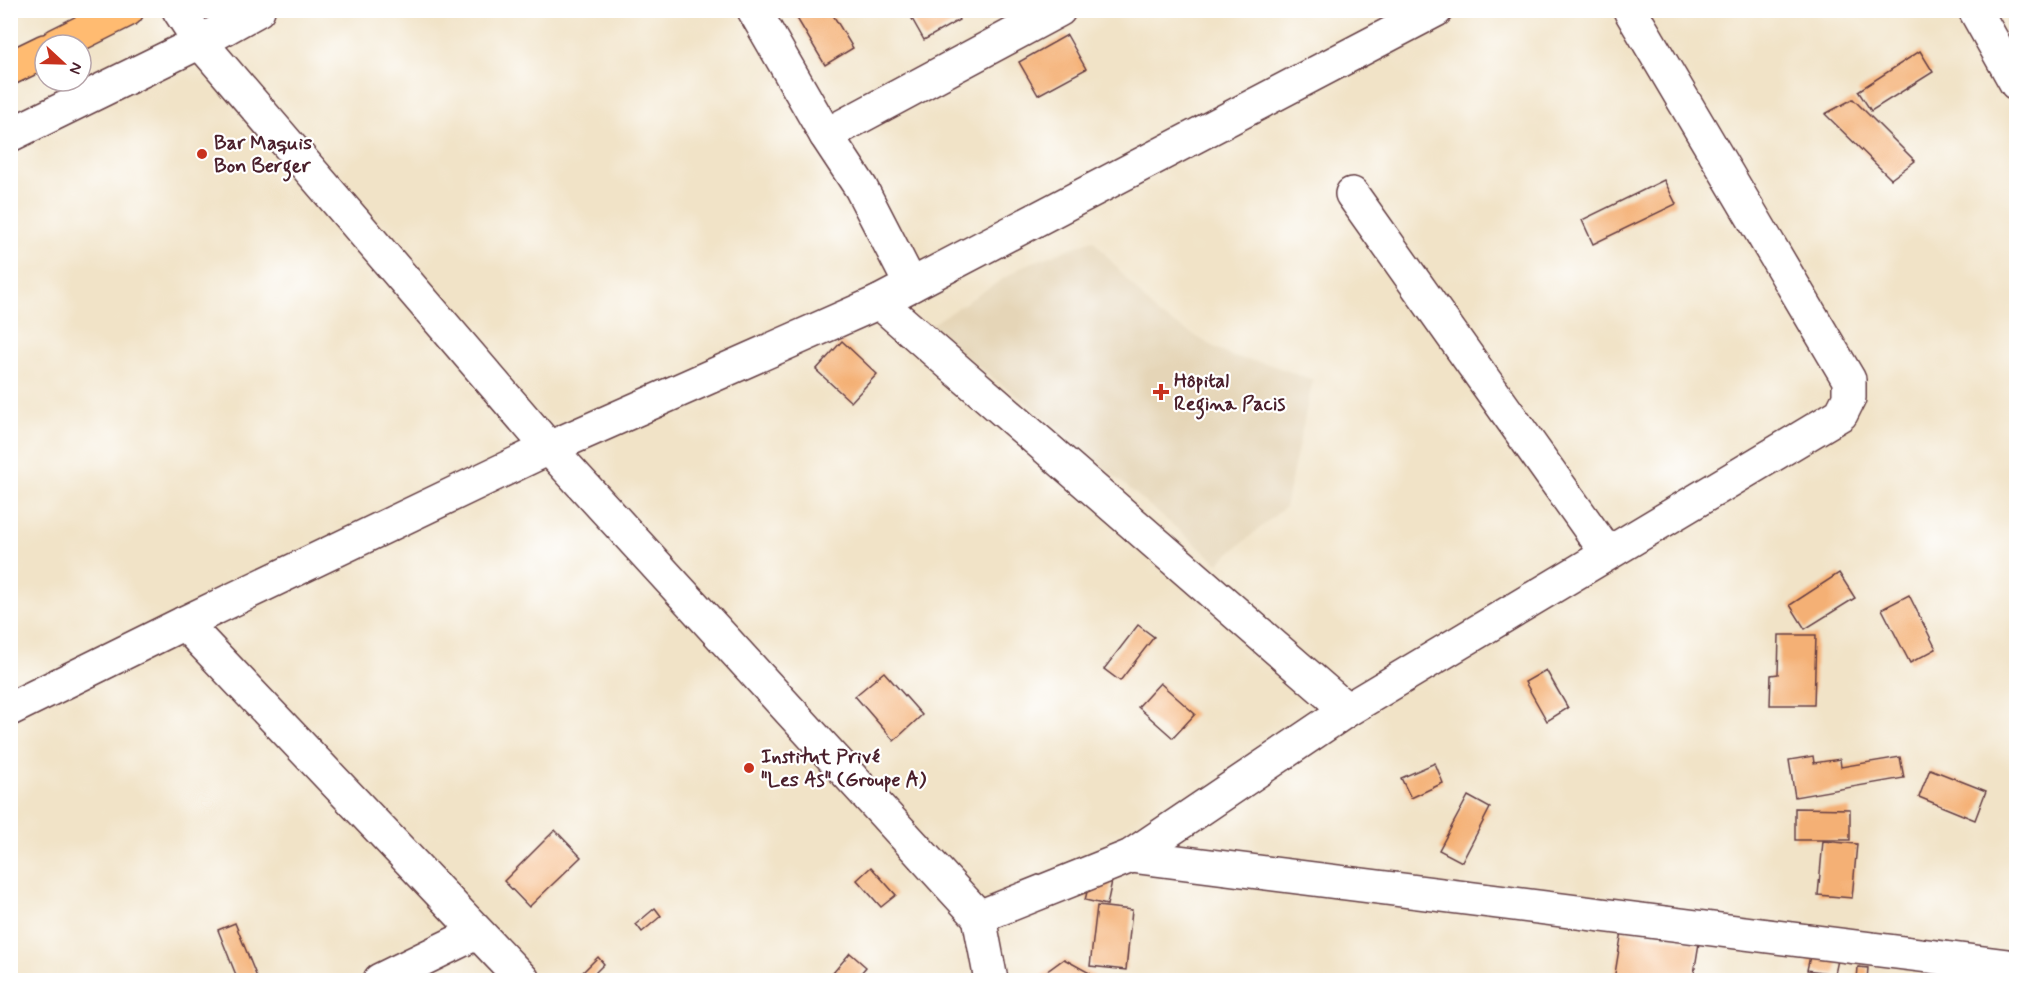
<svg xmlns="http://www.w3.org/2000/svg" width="2027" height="991" font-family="Mynerve,sans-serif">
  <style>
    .built { fill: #e5d5b7 }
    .building { fill: #f4b075 }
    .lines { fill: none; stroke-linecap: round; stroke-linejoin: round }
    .minor-casing { stroke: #633c42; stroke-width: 36 }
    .highway-casing { stroke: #633c42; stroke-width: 36 }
    .minor { stroke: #fff; stroke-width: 33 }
    .highway { stroke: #ffbb71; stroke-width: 33 }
    .poi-dot { fill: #c8321e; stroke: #fff; stroke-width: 2 }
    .labels { text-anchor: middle; stroke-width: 4.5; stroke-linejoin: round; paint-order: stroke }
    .poi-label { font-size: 20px; font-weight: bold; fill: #4a1f2b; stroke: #fff; text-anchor: start }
  </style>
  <rect width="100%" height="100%" fill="#fff"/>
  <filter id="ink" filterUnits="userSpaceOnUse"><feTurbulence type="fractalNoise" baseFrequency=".0167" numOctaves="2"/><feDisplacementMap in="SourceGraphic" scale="12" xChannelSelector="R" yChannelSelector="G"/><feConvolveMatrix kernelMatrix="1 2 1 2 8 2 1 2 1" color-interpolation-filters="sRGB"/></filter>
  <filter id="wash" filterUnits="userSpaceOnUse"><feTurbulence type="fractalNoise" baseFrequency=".008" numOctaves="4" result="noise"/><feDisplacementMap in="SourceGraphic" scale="24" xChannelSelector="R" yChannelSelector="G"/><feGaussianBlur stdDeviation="1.35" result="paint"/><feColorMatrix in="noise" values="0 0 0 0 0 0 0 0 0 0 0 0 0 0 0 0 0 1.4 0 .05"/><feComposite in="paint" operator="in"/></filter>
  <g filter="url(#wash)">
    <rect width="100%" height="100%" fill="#f1e3c7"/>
    <path class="built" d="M1093,240L1157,314L1232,357L1268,364L1313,380L1285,507L1218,563L1028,404L926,328L1025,265Z"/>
    <g id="blocks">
      <g class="building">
        <path d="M792,10H830L853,48L825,65Z"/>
        <path d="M907,10H954L959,20L924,40Z"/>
        <path d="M1067,35L1086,69L1038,95L1019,62Z"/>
        <path d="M1920,51L1933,72L1871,111L1858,91Z"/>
        <path d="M1853,99L1915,161L1891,179L1825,114Z"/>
        <path d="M1664,180L1676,204L1593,244L1582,220Z"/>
        <path d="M842,341L877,374L851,402L816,370Z"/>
        <path d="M1839,573L1855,598L1805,629L1790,605Z"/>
        <path d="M1909,595L1936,649L1910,663L1882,609Z"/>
        <path d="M1138,625L1154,637L1120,681L1104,669Z"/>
        <path d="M1779,635H1816L1814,705H1770L1771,675L1778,674Z"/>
        <path d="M1546,670L1568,708L1547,721L1525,682Z"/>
        <path d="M884,672L922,715L894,741L855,696Z"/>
        <path d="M1160,683L1195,714L1173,738L1138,707Z"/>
        <path d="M1813,756L1814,763L1840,759L1841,767L1900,757L1904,778L1795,797L1789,760Z"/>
        <path d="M1435,763L1443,783L1411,798L1401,778Z"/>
        <path d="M1930,769L1986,791L1975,820L1919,797Z"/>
        <path d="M1468,796L1490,808L1462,862L1439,850Z"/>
        <path d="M1795,808L1850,809V840H1795Z"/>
        <path d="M555,830L581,857L529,907L504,881Z"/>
        <path d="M1823,841L1857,844L1852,898L1818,895Z"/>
        <path d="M871,867L896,895L881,907L857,880Z"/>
        <path d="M1091,876L1112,881L1107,905L1085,900Z"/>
        <path d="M1097,906L1132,910L1126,970L1090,966Z"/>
        <path d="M655,908L661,916L642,932L636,924Z"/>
        <path d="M235,923L258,980H238L218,930Z"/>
        <path d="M1622,931L1699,943L1693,980H1614Z"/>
        <path d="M850,953L866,967L855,980H827Z"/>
        <path d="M1810,956L1838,960L1835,974L1807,970Z"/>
        <path d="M598,957L604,964L590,978L583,972Z"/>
        <path d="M1064,959L1095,976L1089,980H1035Z"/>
        <path d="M1858,967L1868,968L1867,980H1857Z"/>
      </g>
    </g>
  </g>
  <g filter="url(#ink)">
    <use href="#blocks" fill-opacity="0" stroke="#633c42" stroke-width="1.5"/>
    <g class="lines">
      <g class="minor-casing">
        <g id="minor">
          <path d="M179,10L200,42L549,448L979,917"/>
          <path d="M754,10L826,135L861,188L911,285"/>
          <path d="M1975,10L2016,83"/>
          <path d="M10,135L200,42L258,10"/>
          <path d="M826,135L1059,10"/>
          <path d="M1352,194L1607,553"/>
          <path d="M879,302L1347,710"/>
          <path d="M184,623L523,980"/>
          <path d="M10,709L184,623L549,448L879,302L1436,10"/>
          <path d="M1131,856L2016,967"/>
          <path d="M380,980L476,933"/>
          <path d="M991,980L979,917L1131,856L1347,710L1841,414L1849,398V380L1630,10"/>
        </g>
      </g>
      <g class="highway-casing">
        <g id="highway">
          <path d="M57,45L127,10"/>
          <path d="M10,68L45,51"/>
        </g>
      </g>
      <use href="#minor" class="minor"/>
      <use href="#highway" class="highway"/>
    </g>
  </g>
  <g class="poi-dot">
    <circle cx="202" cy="154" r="6"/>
    <path d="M1158 383h6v6h6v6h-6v6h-6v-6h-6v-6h6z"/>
    <circle cx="749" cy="768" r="6"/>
  </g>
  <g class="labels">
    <g class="poi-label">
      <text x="214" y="149">Bar Maquis<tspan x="214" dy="23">Bon Berger</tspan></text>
      <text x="1174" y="387">Hôpital<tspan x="1174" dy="23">Regina Pacis</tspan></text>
      <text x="761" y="763">Institut Privé<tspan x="761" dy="23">"Les As" (Groupe A)</tspan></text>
    </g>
  </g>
  <rect width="2027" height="991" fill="none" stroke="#fff" stroke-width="36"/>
  <g transform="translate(63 63) rotate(112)"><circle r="28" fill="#ffffff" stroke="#b7a5aa" stroke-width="1.5"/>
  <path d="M0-4.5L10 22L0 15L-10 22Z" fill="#c8321e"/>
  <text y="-9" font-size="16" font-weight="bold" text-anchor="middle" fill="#4a1f2b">N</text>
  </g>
</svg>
